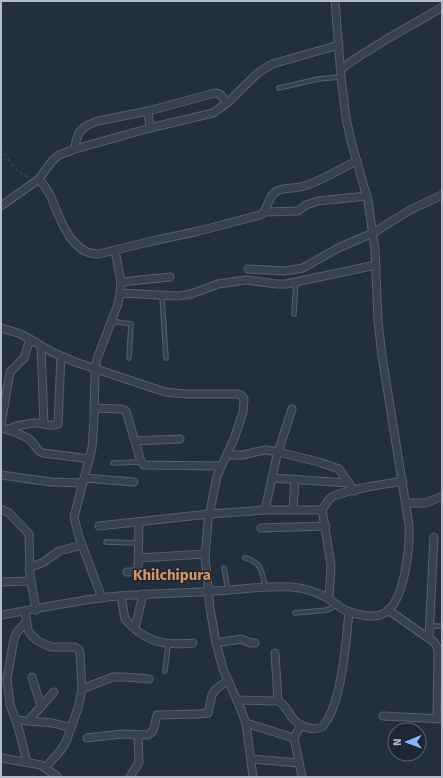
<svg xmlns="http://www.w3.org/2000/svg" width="443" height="778" font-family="'Fira Sans',sans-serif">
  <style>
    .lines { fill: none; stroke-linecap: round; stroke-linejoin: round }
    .service-casing { stroke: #565f6c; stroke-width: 5.5 }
    .minor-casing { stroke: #565f6c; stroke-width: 9 }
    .path { stroke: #44595c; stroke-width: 1; stroke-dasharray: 3 3; stroke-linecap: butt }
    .service { stroke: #38414e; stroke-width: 3.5 }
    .minor { stroke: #38414e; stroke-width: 7 }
    .labels { text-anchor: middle; stroke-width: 3; stroke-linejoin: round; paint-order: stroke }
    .quarter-label { font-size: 15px; font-weight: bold; fill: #d59563; stroke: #1d2633 }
  </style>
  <rect width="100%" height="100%" fill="#242f3e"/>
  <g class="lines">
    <g class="service-casing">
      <g id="service">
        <path d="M279,88L318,79L341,77"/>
        <path d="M162,296L166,358"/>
        <path d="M294,314L296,282"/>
        <path d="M111,321L131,324L129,358"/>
        <path d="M113,463L141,462"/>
        <path d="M106,542L139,543"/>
        <path d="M245,558C262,562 262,572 265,587"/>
        <path d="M224,568L228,590"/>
        <path d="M295,613L327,610L337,605"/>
        <path d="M429,626H442"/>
        <path d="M165,671L168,645"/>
      </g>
    </g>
    <g class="minor-casing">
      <g id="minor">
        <path d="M341,69C373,45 408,28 442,7"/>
        <path d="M148,111L150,128"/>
        <path d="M75,149C76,132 82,126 98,121L148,111L215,93L220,94L227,103"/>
        <path d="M39,179C43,184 47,189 50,195C59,215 70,255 99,254L148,242L199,231L260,215C269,211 266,197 277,191C285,187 295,189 304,186C322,181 339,169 357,161"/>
        <path d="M1,206L39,179L52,161L59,155L75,149L150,128L213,113L227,103L258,73L272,64L339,45"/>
        <path d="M264,212L298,211L306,205L318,201L367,196"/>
        <path d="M248,269L285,271L303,268L338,248L373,233L410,210L442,195"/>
        <path d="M121,282L170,277"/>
        <path d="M120,293L178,296L191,294L218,284L246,280L276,284H286L376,265"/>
        <path d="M1,328L21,334L52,352L75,362L165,392L186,394H236L241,395L244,399L243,412L234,439L217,476L208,521L205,557L210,608L216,643L223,669L239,705L246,723L253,777"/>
        <path d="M41,346L44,424"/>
        <path d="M94,408L121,409L126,411L141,462L144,465L221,466"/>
        <path d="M1,425L10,372L24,358L30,339"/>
        <path d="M1,428C10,430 21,434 29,439C35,443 35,450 43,453L90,459"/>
        <path d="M8,429C16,426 24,424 33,423C42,422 50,428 58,424L61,356"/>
        <path d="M135,441L180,439"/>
        <path d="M227,455H243L260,451L266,450L278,452L319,462L339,469L354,491"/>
        <path d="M1,475L51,482L83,483"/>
        <path d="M84,478L134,482"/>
        <path d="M272,478L349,483"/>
        <path d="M406,503H426L442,496"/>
        <path d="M1,509L9,513L29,534L30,575L36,610"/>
        <path d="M322,509L331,565L329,599"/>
        <path d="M265,510L277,455L292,409"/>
        <path d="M293,510L295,479"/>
        <path d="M99,526L209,514L265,510H320C326,508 326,500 332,497C351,488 382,485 403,481"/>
        <path d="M261,528L326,526"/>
        <path d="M138,558L205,554"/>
        <path d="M29,568L44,562L59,551L82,545"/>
        <path d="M127,572H135L138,569L139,523"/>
        <path d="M1,582L30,581"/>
        <path d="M121,596L125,619C144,642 165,646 193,643"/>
        <path d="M102,598L79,537L74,517L92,448L94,421L95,369L97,359L118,304L120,293L121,282L115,250"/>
        <path d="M388,610L434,642L438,649L437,718"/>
        <path d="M25,611L28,630L32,636L38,641L51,647H75L79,650L80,654L82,689L78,708L66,742L61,750L45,768"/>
        <path d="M1,615C37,609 72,601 108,597C143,593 178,594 214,591C239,590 266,585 292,587C304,588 319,593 329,599C335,603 340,608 347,611C357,615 375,619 385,613C405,601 410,546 409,525L382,356L378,321L375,250L368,201L351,141L346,118L341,77L335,1"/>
        <path d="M26,622L17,632L14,639L7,679L10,704L19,730L27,762"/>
        <path d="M135,628L143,594"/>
        <path d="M429,638L434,537"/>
        <path d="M216,643L241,639L251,643H255"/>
        <path d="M275,653L278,701"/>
        <path d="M32,677L41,706"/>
        <path d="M82,689L113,677H124L149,679"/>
        <path d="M237,700L278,701C284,704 287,710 291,716C297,725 311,732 322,727C342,706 346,641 349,612"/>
        <path d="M383,716L442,719"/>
        <path d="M16,720L53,723L71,728"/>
        <path d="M28,721L54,692"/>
        <path d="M246,723L294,738"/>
        <path d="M301,725L294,738L302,777"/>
        <path d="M87,738L121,734L148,735L153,731L157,715L199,714L208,713L212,695L215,690L228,680"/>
        <path d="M1,758L41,765L58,777"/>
        <path d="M251,759L299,763"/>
        <path d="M130,777L139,762L138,735"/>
      </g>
    </g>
    <path class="path" d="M1,149C9,159 15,173 29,177"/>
    <use href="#service" class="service"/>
    <use href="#minor" class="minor"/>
  </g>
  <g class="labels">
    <g class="quarter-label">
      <text x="172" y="580">Khilchipura</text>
    </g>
  </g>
  <rect width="443" height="778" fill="none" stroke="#b4bcc9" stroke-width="4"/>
  <g transform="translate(407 742) rotate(269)"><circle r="19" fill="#1d2633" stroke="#59626f"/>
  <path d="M0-3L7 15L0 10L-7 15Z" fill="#8ab4f8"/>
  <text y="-6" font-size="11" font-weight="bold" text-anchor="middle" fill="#b4bcc9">N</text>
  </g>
</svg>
